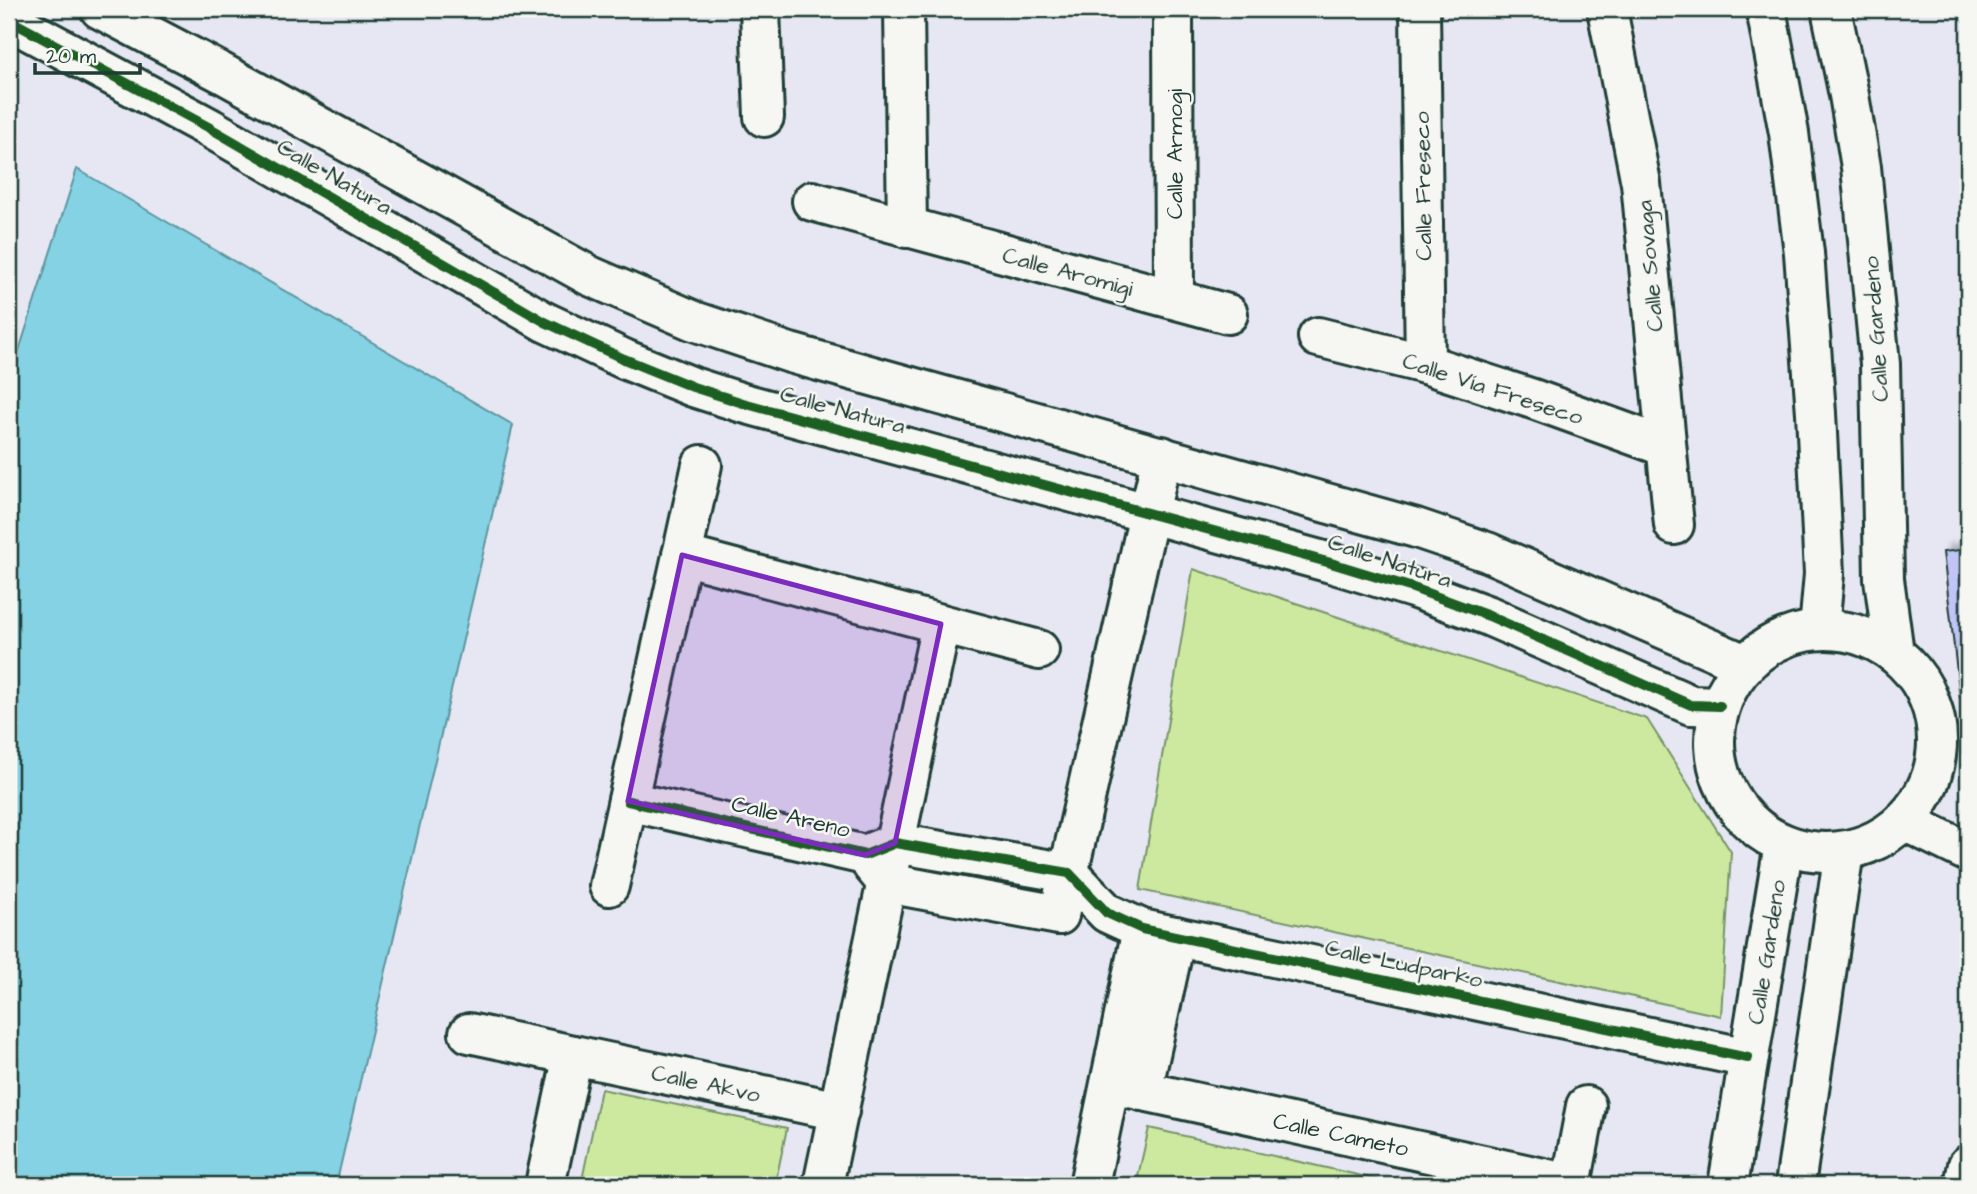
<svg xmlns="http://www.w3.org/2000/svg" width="1977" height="1194" font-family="'Architects Daughter',sans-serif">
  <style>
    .green { fill: #cde9a0; stroke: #76936a; stroke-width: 2 }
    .water { fill: #86d2e5; stroke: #5d969e; stroke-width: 2 }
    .building { fill: #c0c4f6; stroke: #1f3d34; stroke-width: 2; filter: url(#shadow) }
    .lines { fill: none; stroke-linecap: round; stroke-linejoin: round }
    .minor-casing { stroke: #1f3d34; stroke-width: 44 }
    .minor { stroke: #f6f6f2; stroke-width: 38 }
    .cycleway-casing { stroke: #f6f6f2; stroke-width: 15 }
    .cycleway { stroke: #1b5e20; stroke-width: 10 }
    .marked { fill: #7b2cbf; fill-opacity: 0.2; stroke: #7b2cbf; stroke-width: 5; stroke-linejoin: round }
    .labels { text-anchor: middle; stroke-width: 5; stroke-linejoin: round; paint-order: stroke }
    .street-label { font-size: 23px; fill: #1f3d34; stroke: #f6f6f2 }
  </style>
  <defs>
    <filter id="shadow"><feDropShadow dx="6" dy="-6" stdDeviation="3.5" flood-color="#0004"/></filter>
  </defs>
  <rect width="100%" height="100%" fill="#e6e7f3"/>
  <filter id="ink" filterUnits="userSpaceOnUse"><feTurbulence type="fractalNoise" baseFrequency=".0143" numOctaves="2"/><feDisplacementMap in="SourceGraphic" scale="14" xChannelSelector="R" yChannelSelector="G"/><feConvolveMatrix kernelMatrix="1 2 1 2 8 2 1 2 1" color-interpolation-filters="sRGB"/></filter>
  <g filter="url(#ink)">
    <g class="green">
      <path d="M1193,569L1647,719L1731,852L1721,1016L1140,890Z"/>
      <path d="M601,1089L787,1128L775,1185H581Z"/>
      <path d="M1149,1128L1402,1185H1136Z"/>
    </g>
    <path class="water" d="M77,169L513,425L336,1185H9V382Z"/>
    <path class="building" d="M1968,549V697L1960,698L1943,552Z"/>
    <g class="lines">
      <g class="minor-casing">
        <g id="minor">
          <path d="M100,9L222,73L590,276L694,321L790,353L1416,528L1487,552L1745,664"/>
          <path d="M760,9L764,117"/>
          <path d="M904,9L907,228"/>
          <path d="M1173,9L1174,299"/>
          <path d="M1420,9L1425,364"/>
          <path d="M1607,9L1641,183L1674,525"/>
          <path d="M1766,9L1789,133L1804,253L1816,413L1824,574L1819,630"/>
          <path d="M1831,9L1849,95L1861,167L1880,364L1884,579L1894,653"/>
          <path d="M9,20L210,128L545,322L624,359L693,387L743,403L1331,563L1413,588L1489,616L1691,705L1720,706"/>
          <path d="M812,201L1228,314"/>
          <path d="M1318,337L1425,364L1533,399L1666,447"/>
          <path d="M682,555L1039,650"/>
          <circle cx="1826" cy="741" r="111"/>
          <path d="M628,801L865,855L895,843L1069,873L1107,913L1142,929L1748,1058"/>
          <path d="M1904,821L1968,852"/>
          <path d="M872,865L887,883L1059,915"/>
          <path d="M609,886L702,465"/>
          <path d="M1059,915L1162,456"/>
          <path d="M469,1033L839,1111"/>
          <path d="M1111,1084L1571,1184"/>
          <path d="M1142,1091L1176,936"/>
          <path d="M545,1185L573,1055"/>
          <path d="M823,1185L941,624"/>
          <path d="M1089,1185L1142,929"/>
          <path d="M1571,1185L1586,1106"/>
          <path d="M1728,1185L1784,844"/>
          <path d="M1795,1185L1844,851"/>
          <path d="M1964,1185L1968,1165"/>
        </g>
      </g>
      <use href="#minor" class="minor"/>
      <g class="cycleway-casing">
        <g id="cycleway">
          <path d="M9,20L210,128L545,322L624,359L693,387L743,403L1331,563L1413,588L1489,616L1691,705L1720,706"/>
          <path d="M628,801L865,855L895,843L1069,873L1107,913L1142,929L1748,1058"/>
        </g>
      </g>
      <use href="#cycleway" class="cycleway"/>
    </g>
  </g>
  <path class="marked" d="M682,555L941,624L895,843L865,855L628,801Z"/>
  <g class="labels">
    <g class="street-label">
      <text transform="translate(1174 154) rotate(-90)" y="8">Calle Armogi</text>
      <text transform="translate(335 176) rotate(30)" y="8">Calle Natura</text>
      <text transform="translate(1422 186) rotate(-91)" y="8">Calle Freseco</text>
      <text transform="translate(1649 266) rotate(-95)" y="8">Calle Sovaga</text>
      <text transform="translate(1068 271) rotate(15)" y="8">Calle Aromigi</text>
      <text transform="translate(1875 329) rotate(-94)" y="8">Calle Gardeno</text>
      <text transform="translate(1493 388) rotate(18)" y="8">Calle Vía Freseco</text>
      <text transform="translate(843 409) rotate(15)" y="8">Calle Natura</text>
      <text transform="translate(1390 560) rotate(18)" y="8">Calle Natura</text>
      <text transform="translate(791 816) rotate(13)" y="8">Calle Areno</text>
      <text transform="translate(1766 952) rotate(-81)" y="8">Calle Gardeno</text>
      <text transform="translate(1404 963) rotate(12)" y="8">Calle Ludparko</text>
      <text transform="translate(706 1083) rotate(12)" y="8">Calle Akvo</text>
      <text transform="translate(1341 1134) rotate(12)" y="8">Calle Cameto</text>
    </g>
  </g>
  <rect width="1977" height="1194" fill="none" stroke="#f6f6f2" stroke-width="35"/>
  <rect x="18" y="18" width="1942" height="1159" fill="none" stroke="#1f3d34" stroke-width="2.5" filter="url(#ink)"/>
  <path d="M35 63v10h105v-10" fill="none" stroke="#1f3d34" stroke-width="3.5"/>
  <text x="46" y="63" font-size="21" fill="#1f3d34" stroke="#f6f6f2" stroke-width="5" paint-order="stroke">20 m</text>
</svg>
